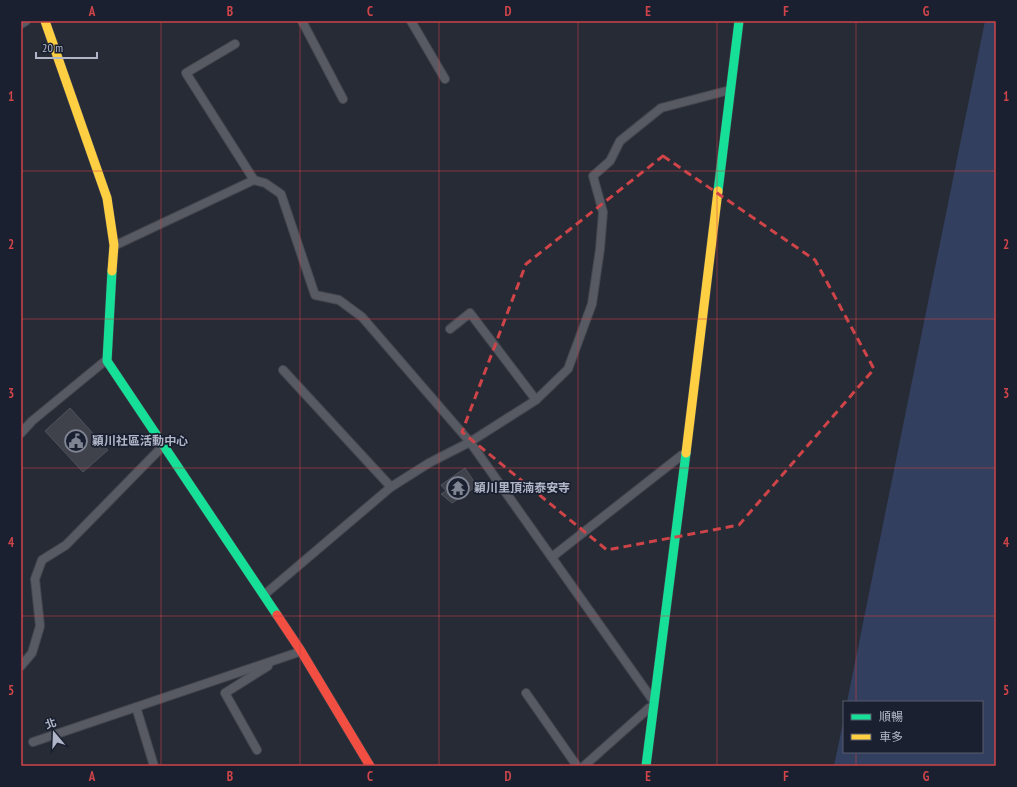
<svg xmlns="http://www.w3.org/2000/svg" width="1017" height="787" font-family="'PT Sans Narrow','Noto Sans TC',sans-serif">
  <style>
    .water { fill: #333f5e }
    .building { fill: #3f424b; stroke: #4f535d }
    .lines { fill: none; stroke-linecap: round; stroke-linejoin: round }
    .lane-casing { stroke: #43464e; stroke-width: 10 }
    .fast-casing { stroke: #43464e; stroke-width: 10 }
    .slow-casing { stroke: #43464e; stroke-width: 10 }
    .jam-casing { stroke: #43464e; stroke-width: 10 }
    .lane { stroke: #575a63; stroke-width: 8 }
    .fast { stroke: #16e098; stroke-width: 9 }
    .slow { stroke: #ffcf43; stroke-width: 9 }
    .jam { stroke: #f24e42; stroke-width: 9 }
    .marked { fill: none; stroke: #ce4448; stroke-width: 3; stroke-dasharray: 8 5; stroke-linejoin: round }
    .grid { fill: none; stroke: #ce4448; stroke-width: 1; stroke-opacity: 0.55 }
    .labels { text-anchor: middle; stroke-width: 3.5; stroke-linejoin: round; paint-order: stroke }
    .poi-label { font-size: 12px; font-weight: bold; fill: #b0b6c7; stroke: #1a2030; text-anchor: start }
    .neatline { fill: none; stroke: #ce4448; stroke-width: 1.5 }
    .grid-label { font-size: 13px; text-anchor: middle; font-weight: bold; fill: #ce4448 }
  </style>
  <rect width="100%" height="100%" fill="#272b35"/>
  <path class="water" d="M985,21H996V766H834L844,718V752H982V702H847Z"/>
  <g class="building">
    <path d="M70,408L108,450L83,472L45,431Z"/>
    <path d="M465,468L477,486L452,503L441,494L446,491L441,485Z"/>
  </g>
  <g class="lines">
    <g class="lane-casing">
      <g id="lane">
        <path d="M302,21L343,99"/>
        <path d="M411,21L445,79"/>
        <path d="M21,24L26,21"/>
        <path d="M235,44L186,73L254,180"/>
        <path d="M116,245L254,180L265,183L281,194L315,295L339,300L362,317L470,442L652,699"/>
        <path d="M450,329L470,313L536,400"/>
        <path d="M283,370L391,487"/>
        <path d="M21,433L32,421L105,361"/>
        <path d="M552,557L682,455"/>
        <path d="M264,595L391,487L429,463L470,442L536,400L568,369L592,304L600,249L603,212L593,176L610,161L620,141L661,108L730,90"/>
        <path d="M21,666L32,653L40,626L35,579L42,560L66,545L163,446"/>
        <path d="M526,693L577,766"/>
        <path d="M136,707L154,766"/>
        <path d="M33,742L299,652"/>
        <path d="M257,750L225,693L268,666"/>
        <path d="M584,766L649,708"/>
      </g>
    </g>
    <g class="fast-casing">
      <g id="fast">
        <path d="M718,191L739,21"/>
        <path d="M112,271L107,361L277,615"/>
        <path d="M646,766L686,453"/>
      </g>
    </g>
    <g class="slow-casing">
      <g id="slow">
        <path d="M45,21L107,198L114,245L112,271"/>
        <path d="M686,453L718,191"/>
      </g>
    </g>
    <g class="jam-casing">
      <path id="jam" d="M277,615L301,651L370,766"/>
    </g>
    <use href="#lane" class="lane"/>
    <use href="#fast" class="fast"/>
    <use href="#slow" class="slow"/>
    <use href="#jam" class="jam"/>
  </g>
  <path class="marked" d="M663,156L815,260L874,369L739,525L607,550L462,432L526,264Z"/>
  <path class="grid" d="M161,21V766M300,21V766M439,21V766M578,21V766M717,21V766M856,21V702M21,171H996M21,319H996M21,468H996M21,616H996M856,752V766"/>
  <defs>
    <g id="civic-ring" transform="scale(1.15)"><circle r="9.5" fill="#1a2030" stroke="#808594" stroke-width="1.5"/><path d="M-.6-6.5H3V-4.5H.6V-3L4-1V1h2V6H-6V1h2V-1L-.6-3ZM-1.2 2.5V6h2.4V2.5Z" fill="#808594"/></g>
    <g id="temple-ring" transform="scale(1.15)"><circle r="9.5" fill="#1a2030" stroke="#808594" stroke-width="1.5"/><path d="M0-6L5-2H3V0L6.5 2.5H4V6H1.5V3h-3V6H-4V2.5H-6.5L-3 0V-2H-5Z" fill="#808594"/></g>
  </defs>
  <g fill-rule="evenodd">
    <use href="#civic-ring" x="76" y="441"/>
    <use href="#temple-ring" x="458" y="488"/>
  </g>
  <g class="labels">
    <g class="poi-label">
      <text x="92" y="445">穎川社區活動中心</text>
      <text x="474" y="492">穎川里頂湳泰安寺</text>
    </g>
  </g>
  <rect width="1017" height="787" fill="none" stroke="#1a2030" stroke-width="44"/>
  <rect x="843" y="701" width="140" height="52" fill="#1a2030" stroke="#565c6c"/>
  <rect x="851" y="714" width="20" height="6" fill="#16e098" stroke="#565c6c"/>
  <text x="879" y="721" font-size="12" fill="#b0b6c7">順暢</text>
  <rect x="851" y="734" width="20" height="6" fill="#ffcf43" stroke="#565c6c"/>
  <text x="879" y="741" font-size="12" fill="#b0b6c7">車多</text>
  <g transform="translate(54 733) rotate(341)" stroke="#1a2030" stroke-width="3" paint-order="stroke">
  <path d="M0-3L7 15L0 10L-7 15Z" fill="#b0b6c7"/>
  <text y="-6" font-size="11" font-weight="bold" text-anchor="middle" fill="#b0b6c7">北</text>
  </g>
  <path d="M36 52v6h61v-6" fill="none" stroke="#b0b6c7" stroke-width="2"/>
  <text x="42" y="52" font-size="12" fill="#b0b6c7" stroke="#1a2030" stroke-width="3" paint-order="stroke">20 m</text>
  <rect x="22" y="22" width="973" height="743" class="neatline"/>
  <g class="grid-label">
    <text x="92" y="16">A</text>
    <text x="230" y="16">B</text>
    <text x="370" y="16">C</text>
    <text x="508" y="16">D</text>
    <text x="648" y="16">E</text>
    <text x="786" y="16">F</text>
    <text x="926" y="16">G</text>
    <text x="11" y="101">1</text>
    <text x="1006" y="101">1</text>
    <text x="11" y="249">2</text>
    <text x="1006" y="249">2</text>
    <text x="11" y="398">3</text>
    <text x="1006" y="398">3</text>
    <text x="11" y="547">4</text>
    <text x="1006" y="547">4</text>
    <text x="11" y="695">5</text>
    <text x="1006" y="695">5</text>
    <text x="92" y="781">A</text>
    <text x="230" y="781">B</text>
    <text x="370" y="781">C</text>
    <text x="508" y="781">D</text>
    <text x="648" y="781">E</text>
    <text x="786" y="781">F</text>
    <text x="926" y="781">G</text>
  </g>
</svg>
